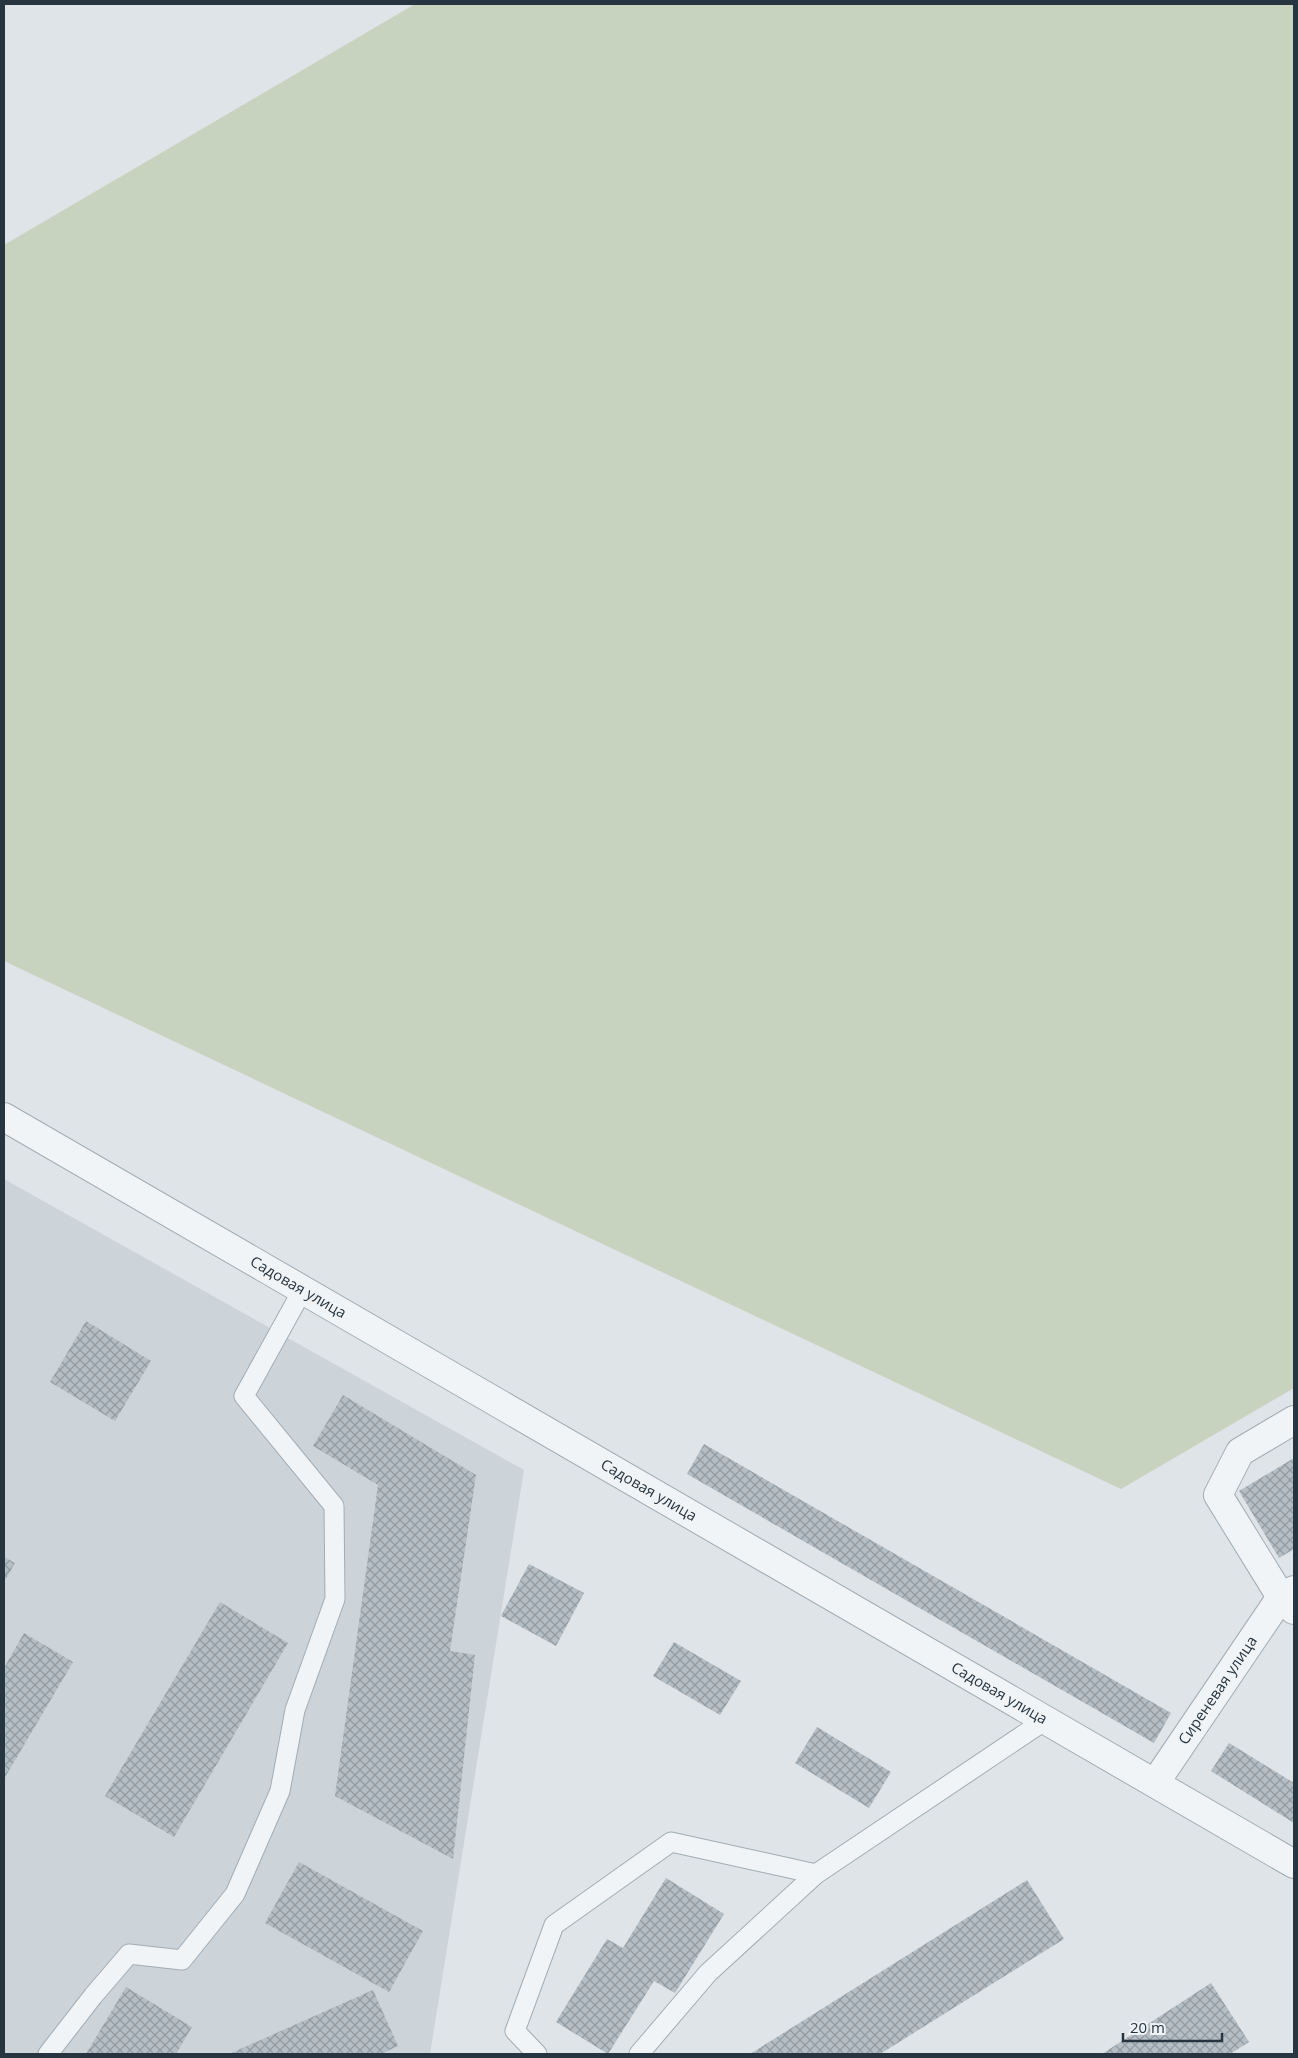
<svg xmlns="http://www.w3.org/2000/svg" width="1298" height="2058" font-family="'Open Sans',sans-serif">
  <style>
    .built { fill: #ccd4da }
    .green { fill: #c8d3bf }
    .building { fill: url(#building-cross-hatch) }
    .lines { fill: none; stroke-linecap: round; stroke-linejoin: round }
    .lane-casing { stroke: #a3acb2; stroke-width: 21 }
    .street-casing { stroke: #a3acb2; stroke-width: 30 }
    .lane { stroke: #f1f4f6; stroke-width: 19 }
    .street { stroke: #f1f4f6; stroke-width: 28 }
    .labels { text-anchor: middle; stroke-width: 4; stroke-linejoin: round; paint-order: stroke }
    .street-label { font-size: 15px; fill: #273540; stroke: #eef3f6 }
  </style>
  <defs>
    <pattern id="building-cross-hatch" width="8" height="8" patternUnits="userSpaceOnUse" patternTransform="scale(1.25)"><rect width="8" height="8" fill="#b5bec5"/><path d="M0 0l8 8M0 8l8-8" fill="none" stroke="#939ba1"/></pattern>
  </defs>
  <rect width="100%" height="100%" fill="#dee4e8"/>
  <path class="built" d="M4,1179L524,1470L430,2054H4Z"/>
  <path class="green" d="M415,4H1294V1388L1121,1489L4,961V245Z"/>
  <g class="building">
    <path d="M86,1321L151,1361L115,1421L50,1382Z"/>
    <path d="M343,1395L476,1475L450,1651L475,1655L453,1859L335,1796L378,1485L313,1446Z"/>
    <path d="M704,1444L1171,1713L1154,1743L687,1474Z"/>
    <path d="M1294,1458V1549L1279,1558L1239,1491Z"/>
    <path d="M4,1557L15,1563L4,1582Z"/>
    <path d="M529,1564L584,1593L556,1646L501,1616Z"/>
    <path d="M220,1602L288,1643L174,1837L105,1796Z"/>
    <path d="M24,1633L73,1662L4,1779V1668Z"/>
    <path d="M674,1642L741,1681L720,1715L653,1676Z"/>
    <path d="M817,1727L891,1772L869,1808L795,1763Z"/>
    <path d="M1229,1743L1294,1783V1823L1211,1771Z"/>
    <path d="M299,1862L423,1931L389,1992L265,1923Z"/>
    <path d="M666,1878L724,1914L675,1993L654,1981L608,2054L556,2022L607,1939L623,1948Z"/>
    <path d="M1027,1880L1064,1939L880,2054H750Z"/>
    <path d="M1211,1983L1249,2042L1230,2054H1102Z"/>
    <path d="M126,1987L192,2027L176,2054H86Z"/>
    <path d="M373,1990L398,2046L381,2054H229Z"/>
  </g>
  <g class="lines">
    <g class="lane-casing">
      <g id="lane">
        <path d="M48,2054L93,1996L129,1954L182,1960L235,1894L280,1791L295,1710L335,1599L334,1506L244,1396L302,1291"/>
        <path d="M537,2054L515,2031L554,1925L671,1842L816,1874"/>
        <path d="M639,2054L708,1973L816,1874L1044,1721"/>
      </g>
    </g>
    <g class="street-casing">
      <g id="street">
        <path id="s1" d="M4,1117L1294,1864"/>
        <path d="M1294,1420L1240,1452L1218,1495L1281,1597L1294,1610"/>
        <path id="s2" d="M1155,1783L1281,1597L1294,1590"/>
      </g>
    </g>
    <use href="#lane" class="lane"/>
    <use href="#street" class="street"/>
  </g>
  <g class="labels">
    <g class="street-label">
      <text dy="5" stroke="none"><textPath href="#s1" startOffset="340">Садовая улица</textPath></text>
      <text dy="5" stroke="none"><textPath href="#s1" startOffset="745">Садовая улица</textPath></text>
      <text dy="5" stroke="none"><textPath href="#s2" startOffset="112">Сиреневая улица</textPath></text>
      <text dy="5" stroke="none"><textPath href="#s1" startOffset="1150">Садовая улица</textPath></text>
    </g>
  </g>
  <rect width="1298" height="2058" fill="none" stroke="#273540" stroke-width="10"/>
  <path d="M1123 2033v8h99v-8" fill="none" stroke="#273540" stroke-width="2.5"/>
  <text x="1130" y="2033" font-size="15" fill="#273540" stroke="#eef3f6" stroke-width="4" paint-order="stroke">20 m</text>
</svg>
